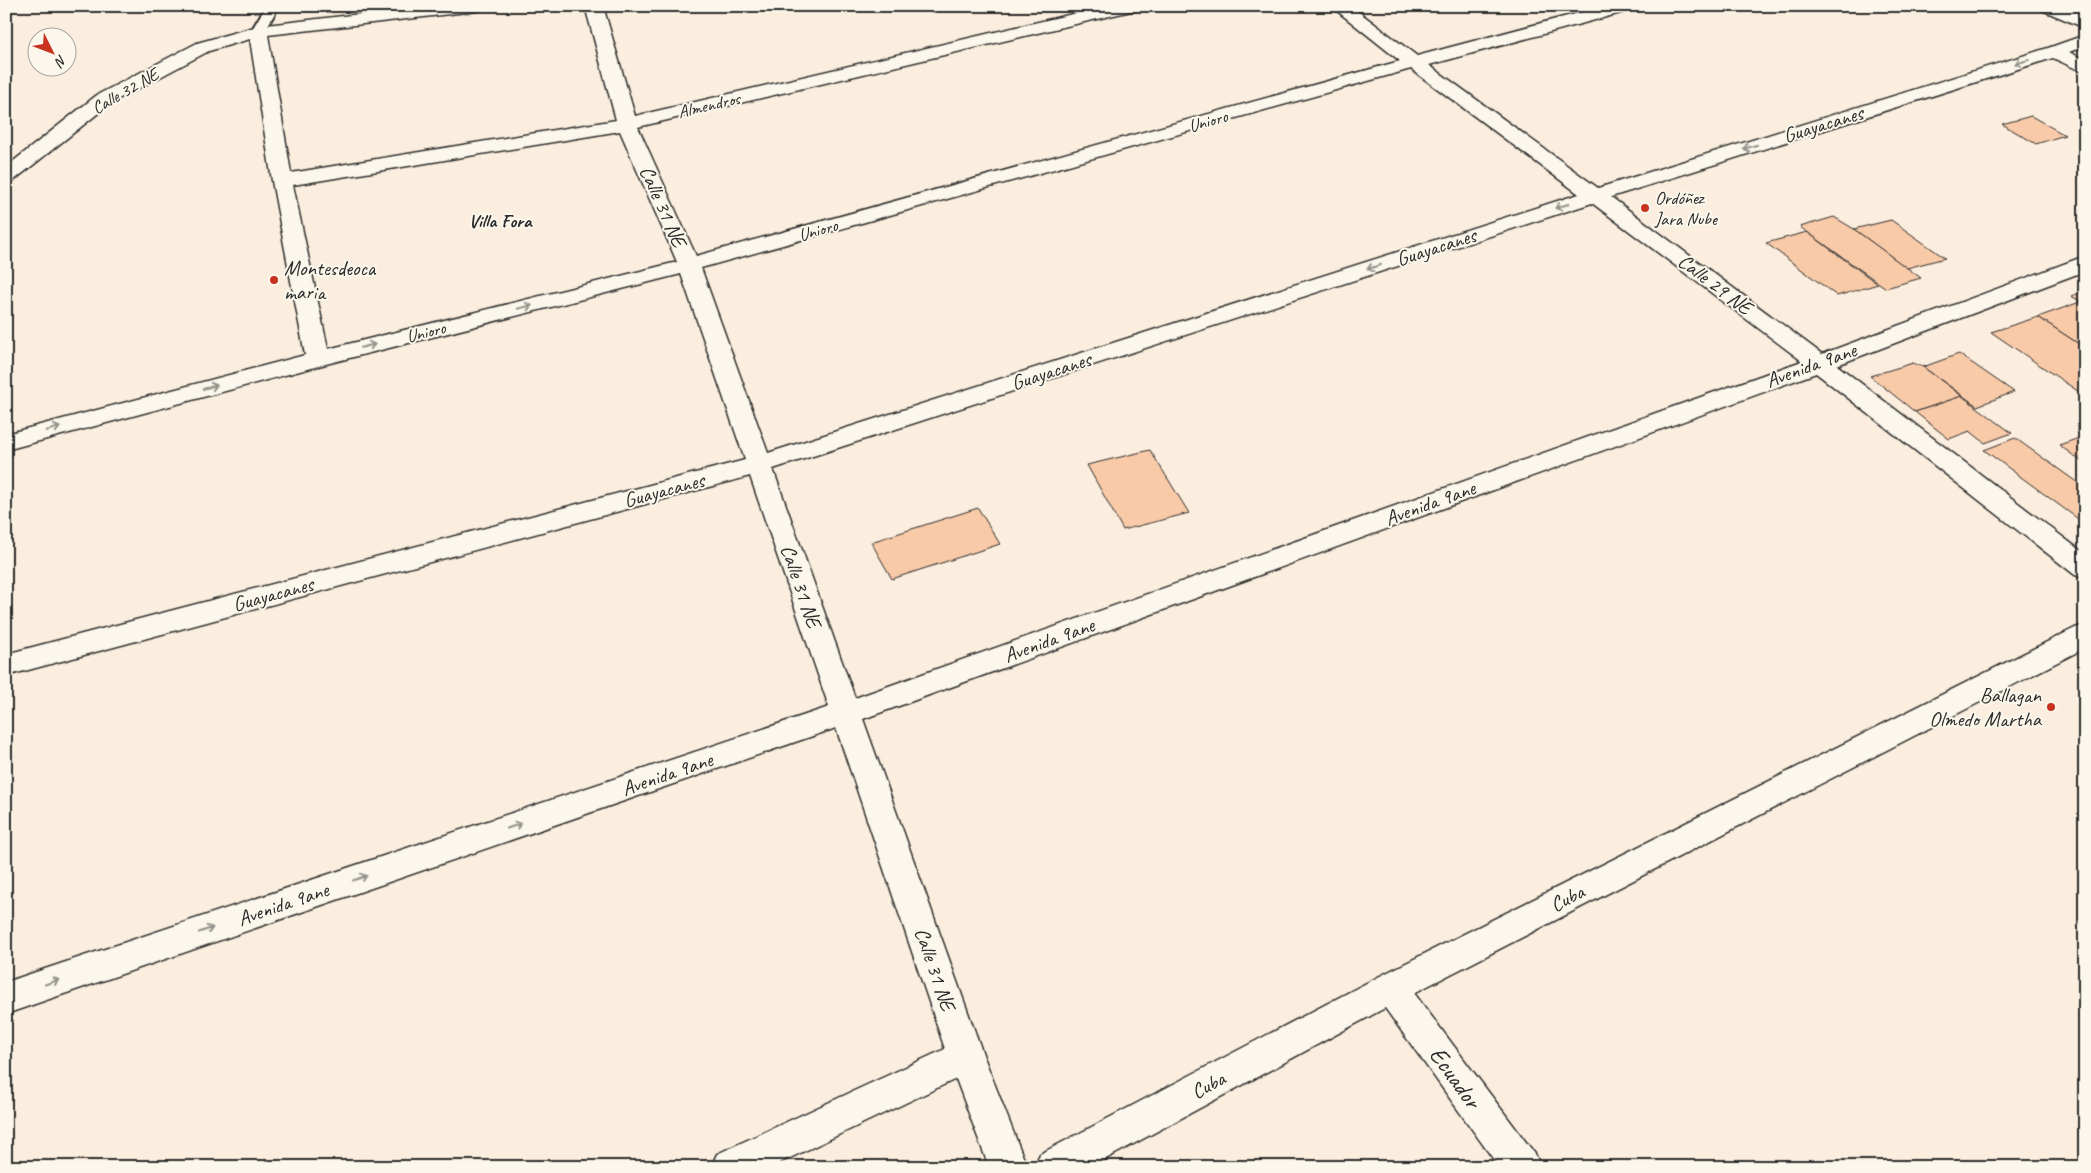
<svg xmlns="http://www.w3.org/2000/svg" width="2091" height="1173" font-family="Caveat,sans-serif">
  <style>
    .building { fill: #f9caa8; stroke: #2b2b2b }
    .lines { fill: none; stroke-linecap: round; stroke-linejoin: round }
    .lane-casing { stroke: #2b2b2b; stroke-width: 4 }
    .street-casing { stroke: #2b2b2b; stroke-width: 3 }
    .lane { fill: #fbf7ec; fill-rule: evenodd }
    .street { fill: #fbf7ec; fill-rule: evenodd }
    .oneway { stroke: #93918c }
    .poi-dot { fill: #c8321e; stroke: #fbf7ec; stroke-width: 2 }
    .labels { text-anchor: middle; stroke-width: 4; stroke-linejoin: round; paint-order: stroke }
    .far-street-label { font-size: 18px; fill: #2b2b2b; stroke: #fbf7ec }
    .far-poi-label { font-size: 18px; fill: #2b2b2b; stroke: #fbf7ec; text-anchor: start }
    .far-neighbourhood-label { font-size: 19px; font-weight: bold; fill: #2b2b2b; stroke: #fbf7ec }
    .street-label { font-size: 21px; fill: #2b2b2b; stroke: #fbf7ec }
    .poi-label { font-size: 21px; fill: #2b2b2b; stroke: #fbf7ec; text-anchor: start }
    .near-street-label { font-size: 25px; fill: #2b2b2b; stroke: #fbf7ec }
  </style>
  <rect width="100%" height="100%" fill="#fbeede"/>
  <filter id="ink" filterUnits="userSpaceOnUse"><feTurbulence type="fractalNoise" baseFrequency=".02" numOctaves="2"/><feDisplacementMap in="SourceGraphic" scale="10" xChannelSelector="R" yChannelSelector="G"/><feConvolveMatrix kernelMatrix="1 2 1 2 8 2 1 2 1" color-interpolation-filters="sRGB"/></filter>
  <g filter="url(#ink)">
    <g class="building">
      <path d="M2031,116L2065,135L2036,144L2002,124Z"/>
      <path d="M1834,217L1854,229L1921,278L1886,288L1800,227Z"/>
      <path d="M1891,220L1945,258L1907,268L1854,229Z"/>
      <path d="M1807,232L1878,284L1837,296L1766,243Z"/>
      <path d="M2085,291V304L2071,296Z"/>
      <path d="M2080,302L2085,305V348L2038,317Z"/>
      <path d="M2038,317L2085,348V396L1991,332Z"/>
      <path d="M1959,354L2014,392L1977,406L1923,367Z"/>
      <path d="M1913,363L1923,367L1962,396L1915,412L1870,376Z"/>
      <path d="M1962,396L2012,433L1985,443L1970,431L1949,439L1915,412Z"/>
      <path d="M2085,436V464L2059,445Z"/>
      <path d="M2015,438L2085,488V524L1984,450Z"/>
      <path d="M1150,450L1189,513L1123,530L1087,465Z"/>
      <path d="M978,508L1000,544L892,579L871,542Z"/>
    </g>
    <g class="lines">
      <g class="lane-casing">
        <path id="lane" d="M266,6H279L263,34H253L251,31Z"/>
      </g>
      <g class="street-casing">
        <g id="street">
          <path d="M428,6H485L482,10L476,11L268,35L291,173L616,120L585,6H603L635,116L1107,6H1140L1137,10L1131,11L638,127L696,256L1400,61L1331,6H1351L1417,56L1605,6H1635L1632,10L1429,65L1598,188L2048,48L2085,35V46L2069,52L2085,60V73L2053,58L1611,197L1822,354L2085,256V271L1837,365L2085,554V578L2075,575L1816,373L863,719L984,1057L1027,1167H989L956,1079L771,1167H711L717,1154L945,1049L836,728L6,1014V982L829,707L750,476L6,676V654L745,460L681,274L326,364L6,450V434L305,355L272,181L250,39L209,51L111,103L13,181L6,183V167L97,95L197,43L258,26ZM1411,69L1579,194L768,453L701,268ZM620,131L677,262L328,349L293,185ZM1592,203L1802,361L855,698L773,469Z"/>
          <path d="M2039,6H2063L2085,16V28L2042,10Z"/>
          <path d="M2085,625V648L1414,993L1535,1154L1541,1167H1499L1385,1008L1091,1167H1034L1040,1154L1378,977L2075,628Z"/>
        </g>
      </g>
      <use href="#lane" class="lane"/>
      <use href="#street" class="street"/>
    </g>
    <defs><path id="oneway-shaft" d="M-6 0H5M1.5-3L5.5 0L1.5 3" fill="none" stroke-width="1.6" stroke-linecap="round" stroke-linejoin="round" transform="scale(1.25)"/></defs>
    <g class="oneway">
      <use href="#oneway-shaft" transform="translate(2022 62) rotate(163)"/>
      <use href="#oneway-shaft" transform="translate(1750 147) rotate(163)"/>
      <use href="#oneway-shaft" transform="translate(1562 206) rotate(162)"/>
      <use href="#oneway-shaft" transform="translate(1374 267) rotate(162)"/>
      <use href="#oneway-shaft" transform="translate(525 307) rotate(-14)"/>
      <use href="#oneway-shaft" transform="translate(368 346) rotate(-14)"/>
      <use href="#oneway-shaft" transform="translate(210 387) rotate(-15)"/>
      <use href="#oneway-shaft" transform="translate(53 429) rotate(-15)"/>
      <use href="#oneway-shaft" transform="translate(514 826) rotate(-19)"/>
      <use href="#oneway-shaft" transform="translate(360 878) rotate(-19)"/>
      <use href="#oneway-shaft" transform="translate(206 930) rotate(-19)"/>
      <use href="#oneway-shaft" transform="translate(52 982) rotate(-19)"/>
    </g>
  </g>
  <g class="poi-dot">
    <circle cx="1645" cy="208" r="5"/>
    <circle cx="274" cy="280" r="5"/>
    <circle cx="2051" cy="707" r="5"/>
  </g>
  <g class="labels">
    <g class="far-street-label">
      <text transform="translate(125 91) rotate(-30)" y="6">Calle 32 NE</text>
      <text transform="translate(709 105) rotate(-13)" y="6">Almendros</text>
      <text transform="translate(1208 121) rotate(-16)" y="6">Unioro</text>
      <text transform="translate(818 230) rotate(-16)" y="6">Unioro</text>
      <text transform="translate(426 332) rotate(-14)" y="6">Unioro</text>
    </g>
    <g class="far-poi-label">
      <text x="1655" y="204">Ordóñez<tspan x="1655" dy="21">Jara Nube</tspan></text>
    </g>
    <g class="far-neighbourhood-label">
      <text x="500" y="227">Villa Fora</text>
    </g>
    <g class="street-label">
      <text transform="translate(1823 124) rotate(-17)" y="7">Guayacanes</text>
      <text transform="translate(663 206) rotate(66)" y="7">Calle 31 NE</text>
      <text transform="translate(1436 247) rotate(-18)" y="7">Guayacanes</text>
      <text transform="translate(1715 284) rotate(37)" y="7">Calle 29 NE</text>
      <text transform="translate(1811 365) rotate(-20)" y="7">Avenida 9ane</text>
      <text transform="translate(1051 371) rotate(-18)" y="7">Guayacanes</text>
      <text transform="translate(664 490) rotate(-15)" y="7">Guayacanes</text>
      <text transform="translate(1430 503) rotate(-20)" y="7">Avenida 9ane</text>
      <text transform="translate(801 586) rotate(71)" y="7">Calle 31 NE</text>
      <text transform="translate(273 594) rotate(-15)" y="7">Guayacanes</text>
      <text transform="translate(1049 640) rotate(-20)" y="7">Avenida 9ane</text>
      <text transform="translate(667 774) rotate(-19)" y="7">Avenida 9ane</text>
      <text transform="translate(1567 898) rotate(-27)" y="7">Cuba</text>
      <text transform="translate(283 904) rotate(-19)" y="7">Avenida 9ane</text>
      <text transform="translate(935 969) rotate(71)" y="7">Calle 31 NE</text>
      <text transform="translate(1208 1085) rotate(-28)" y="7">Cuba</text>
    </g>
    <g class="poi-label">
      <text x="284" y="275">Montesdeoca<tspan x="284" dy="24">maria</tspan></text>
      <text x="2041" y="702" text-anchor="end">Ballagan<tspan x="2041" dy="24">Olmedo Martha</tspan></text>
    </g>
    <g class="near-street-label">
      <text transform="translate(1456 1077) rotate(54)" y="9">Ecuador</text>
    </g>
  </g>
  <rect width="2091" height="1173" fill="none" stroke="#fbf7ec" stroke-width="25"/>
  <rect x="12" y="12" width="2066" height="1148" fill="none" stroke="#2b2b2b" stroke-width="2" filter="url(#ink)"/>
  <g transform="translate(52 52) rotate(132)"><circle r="24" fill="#fbf7ec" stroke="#a8a59f"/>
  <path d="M0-4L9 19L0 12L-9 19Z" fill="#c8321e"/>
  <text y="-8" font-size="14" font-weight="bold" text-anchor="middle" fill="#2b2b2b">N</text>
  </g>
</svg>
